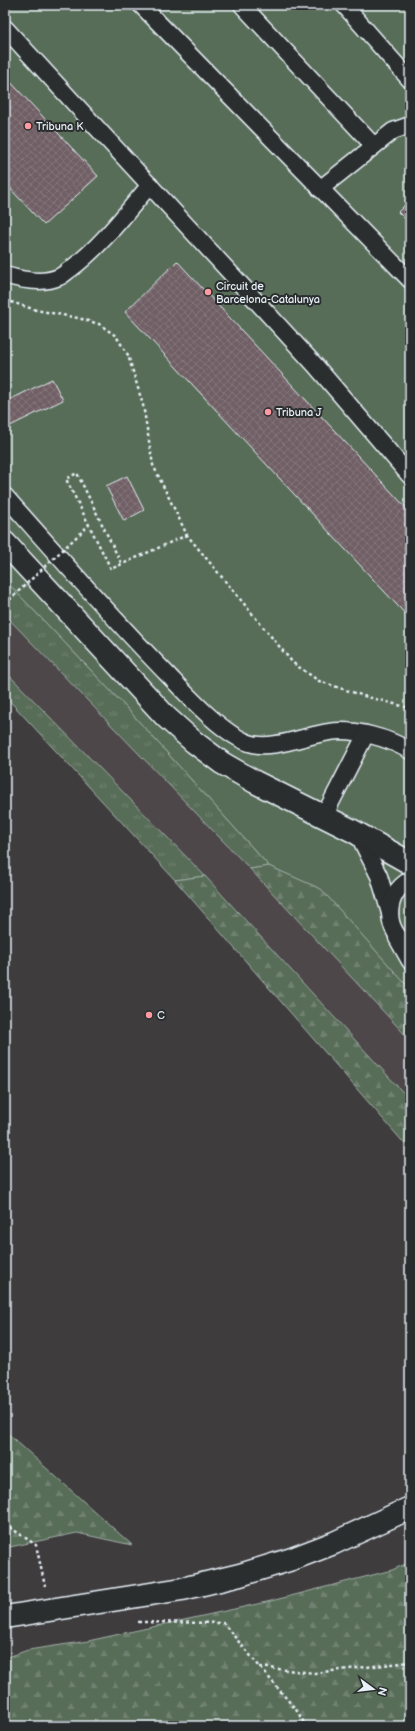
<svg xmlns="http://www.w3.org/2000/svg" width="415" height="1731" font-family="'Balsamiq Sans',sans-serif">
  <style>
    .built { fill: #4e464a }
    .grass { fill: url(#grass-tufts); stroke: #a0afa8 }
    .forest { fill: url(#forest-firs); stroke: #a0afa8 }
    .pitch { fill: #596d59; stroke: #a0afa8 }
    .building { fill: url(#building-cross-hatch); stroke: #e8f1f8 }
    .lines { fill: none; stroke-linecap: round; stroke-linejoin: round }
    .lane-casing { stroke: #e8f1f8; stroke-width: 19 }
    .street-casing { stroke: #e8f1f8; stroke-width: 25 }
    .path { stroke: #e8f1f8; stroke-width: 2.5; stroke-dasharray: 3 3; stroke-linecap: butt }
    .lane { stroke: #2a2d2e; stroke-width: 16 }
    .street { stroke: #2a2d2e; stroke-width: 22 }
    .path-bridge { stroke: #e8f1f8; stroke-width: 2.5; stroke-dasharray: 3 3; stroke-linecap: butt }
    .poi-dot { fill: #ff9aa2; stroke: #2a2d2e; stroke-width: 1.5 }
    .labels { text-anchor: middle; stroke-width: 4; stroke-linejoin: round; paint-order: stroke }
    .poi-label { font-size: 11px; fill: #e8f1f8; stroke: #2a2d2e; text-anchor: start }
  </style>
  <defs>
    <pattern id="grass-tufts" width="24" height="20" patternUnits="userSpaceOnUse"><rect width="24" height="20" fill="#596d59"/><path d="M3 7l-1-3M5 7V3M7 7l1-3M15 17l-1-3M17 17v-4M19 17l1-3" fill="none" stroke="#718272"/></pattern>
    <pattern id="forest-firs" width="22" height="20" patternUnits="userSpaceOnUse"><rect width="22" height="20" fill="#596d59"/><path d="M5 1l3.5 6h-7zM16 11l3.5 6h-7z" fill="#718272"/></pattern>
    <pattern id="building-cross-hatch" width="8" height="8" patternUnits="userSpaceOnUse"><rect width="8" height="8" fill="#705e65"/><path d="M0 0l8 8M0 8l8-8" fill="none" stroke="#84767c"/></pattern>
  </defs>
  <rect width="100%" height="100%" fill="#3f3c3e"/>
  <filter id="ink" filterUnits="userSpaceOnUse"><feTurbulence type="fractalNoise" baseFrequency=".025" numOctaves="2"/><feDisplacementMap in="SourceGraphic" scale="8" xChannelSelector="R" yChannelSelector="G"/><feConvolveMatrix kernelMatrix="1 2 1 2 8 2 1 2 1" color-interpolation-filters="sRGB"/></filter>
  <g filter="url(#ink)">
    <path class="built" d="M5,615L262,881L410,1040V1100L229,901L5,671Z"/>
    <g class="grass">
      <path d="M5,580L125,706L269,866L250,869L5,615Z"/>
      <path d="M5,671L205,876L175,880L5,696Z"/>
    </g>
    <g class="forest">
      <path d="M269,866L321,888L410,989V1040L250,869Z"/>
      <path d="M205,876L410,1100V1150L175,880Z"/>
      <path d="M5,1431L132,1545L77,1533L5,1548Z"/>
      <path d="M410,1562V1726H5V1658L28,1650L88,1641L271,1601L392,1570Z"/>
    </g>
    <path class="pitch" d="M5,5H410V989L321,889L269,866L125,706L5,580Z"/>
    <g class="building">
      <path d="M5,76L98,176L44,225L5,183Z"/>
      <path d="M410,200V224L398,212Z"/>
      <path d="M177,261L410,512V619L125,312Z"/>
      <path d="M52,379L63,400L10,426L5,415V402Z"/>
      <path d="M127,476L144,510L124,521L106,486Z"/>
    </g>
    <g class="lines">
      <g class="lane-casing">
        <g id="lane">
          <path d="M141,5L410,280"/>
          <path d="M242,5L374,146"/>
          <path d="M344,5L410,80"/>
          <path d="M5,28L315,365L410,476"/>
          <path d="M320,189L393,131L410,125"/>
          <path d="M5,275C21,280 43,284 59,277C64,275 68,270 72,268C102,245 125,214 150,185"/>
          <path d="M5,496C59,557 113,619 170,677C189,697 223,734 249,743C271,751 307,735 329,732C354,728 389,738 410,751"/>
          <path d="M324,816L366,734"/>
          <path d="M358,834L379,876L390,913"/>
          <path d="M410,880C384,893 383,933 410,945"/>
          <path d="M397,938L410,961"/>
        </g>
      </g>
      <g class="street-casing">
        <g id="street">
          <path d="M5,543L166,717L194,742L222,763L255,782L353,831L410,863"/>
          <path d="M5,1617L182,1589L240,1575L292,1559L334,1543L410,1508"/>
        </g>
      </g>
      <g class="path">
        <path d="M5,300L36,310L78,318L99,324L116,336L128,355L143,405L153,465L187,535L293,663L319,681L364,696L410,708"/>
        <path d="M121,563L77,473L66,479L111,569L187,535"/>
        <path d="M5,1524L36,1545L45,1586"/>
        <path d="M138,1622L223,1623L297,1711L306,1726"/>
        <path d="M260,1667L314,1673L410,1662"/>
      </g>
      <use href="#lane" class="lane"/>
      <use href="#street" class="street"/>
      <path class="path-bridge" d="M5,604L89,525"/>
    </g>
  </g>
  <g class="poi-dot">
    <circle cx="28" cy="126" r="4"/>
    <circle cx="208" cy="292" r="4"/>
    <circle cx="268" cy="412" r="4"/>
    <circle cx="149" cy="1015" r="4"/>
  </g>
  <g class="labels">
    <g class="poi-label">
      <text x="36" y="130">Tribuna K</text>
      <text x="216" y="290">Circuit de<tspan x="216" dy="13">Barcelona-Catalunya</tspan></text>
      <text x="276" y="416">Tribuna J</text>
      <text x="157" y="1019">C</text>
    </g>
  </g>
  <rect width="415" height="1731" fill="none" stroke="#2a2d2e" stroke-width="20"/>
  <rect x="10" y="10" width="395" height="1711" fill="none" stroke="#e8f1f8" stroke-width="1.5" filter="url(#ink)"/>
  <g transform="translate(373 1689) rotate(105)" stroke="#2a2d2e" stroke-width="3" paint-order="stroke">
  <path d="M0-3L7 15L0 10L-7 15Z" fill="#e8f1f8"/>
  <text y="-6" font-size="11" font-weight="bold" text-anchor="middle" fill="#e8f1f8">N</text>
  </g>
</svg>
